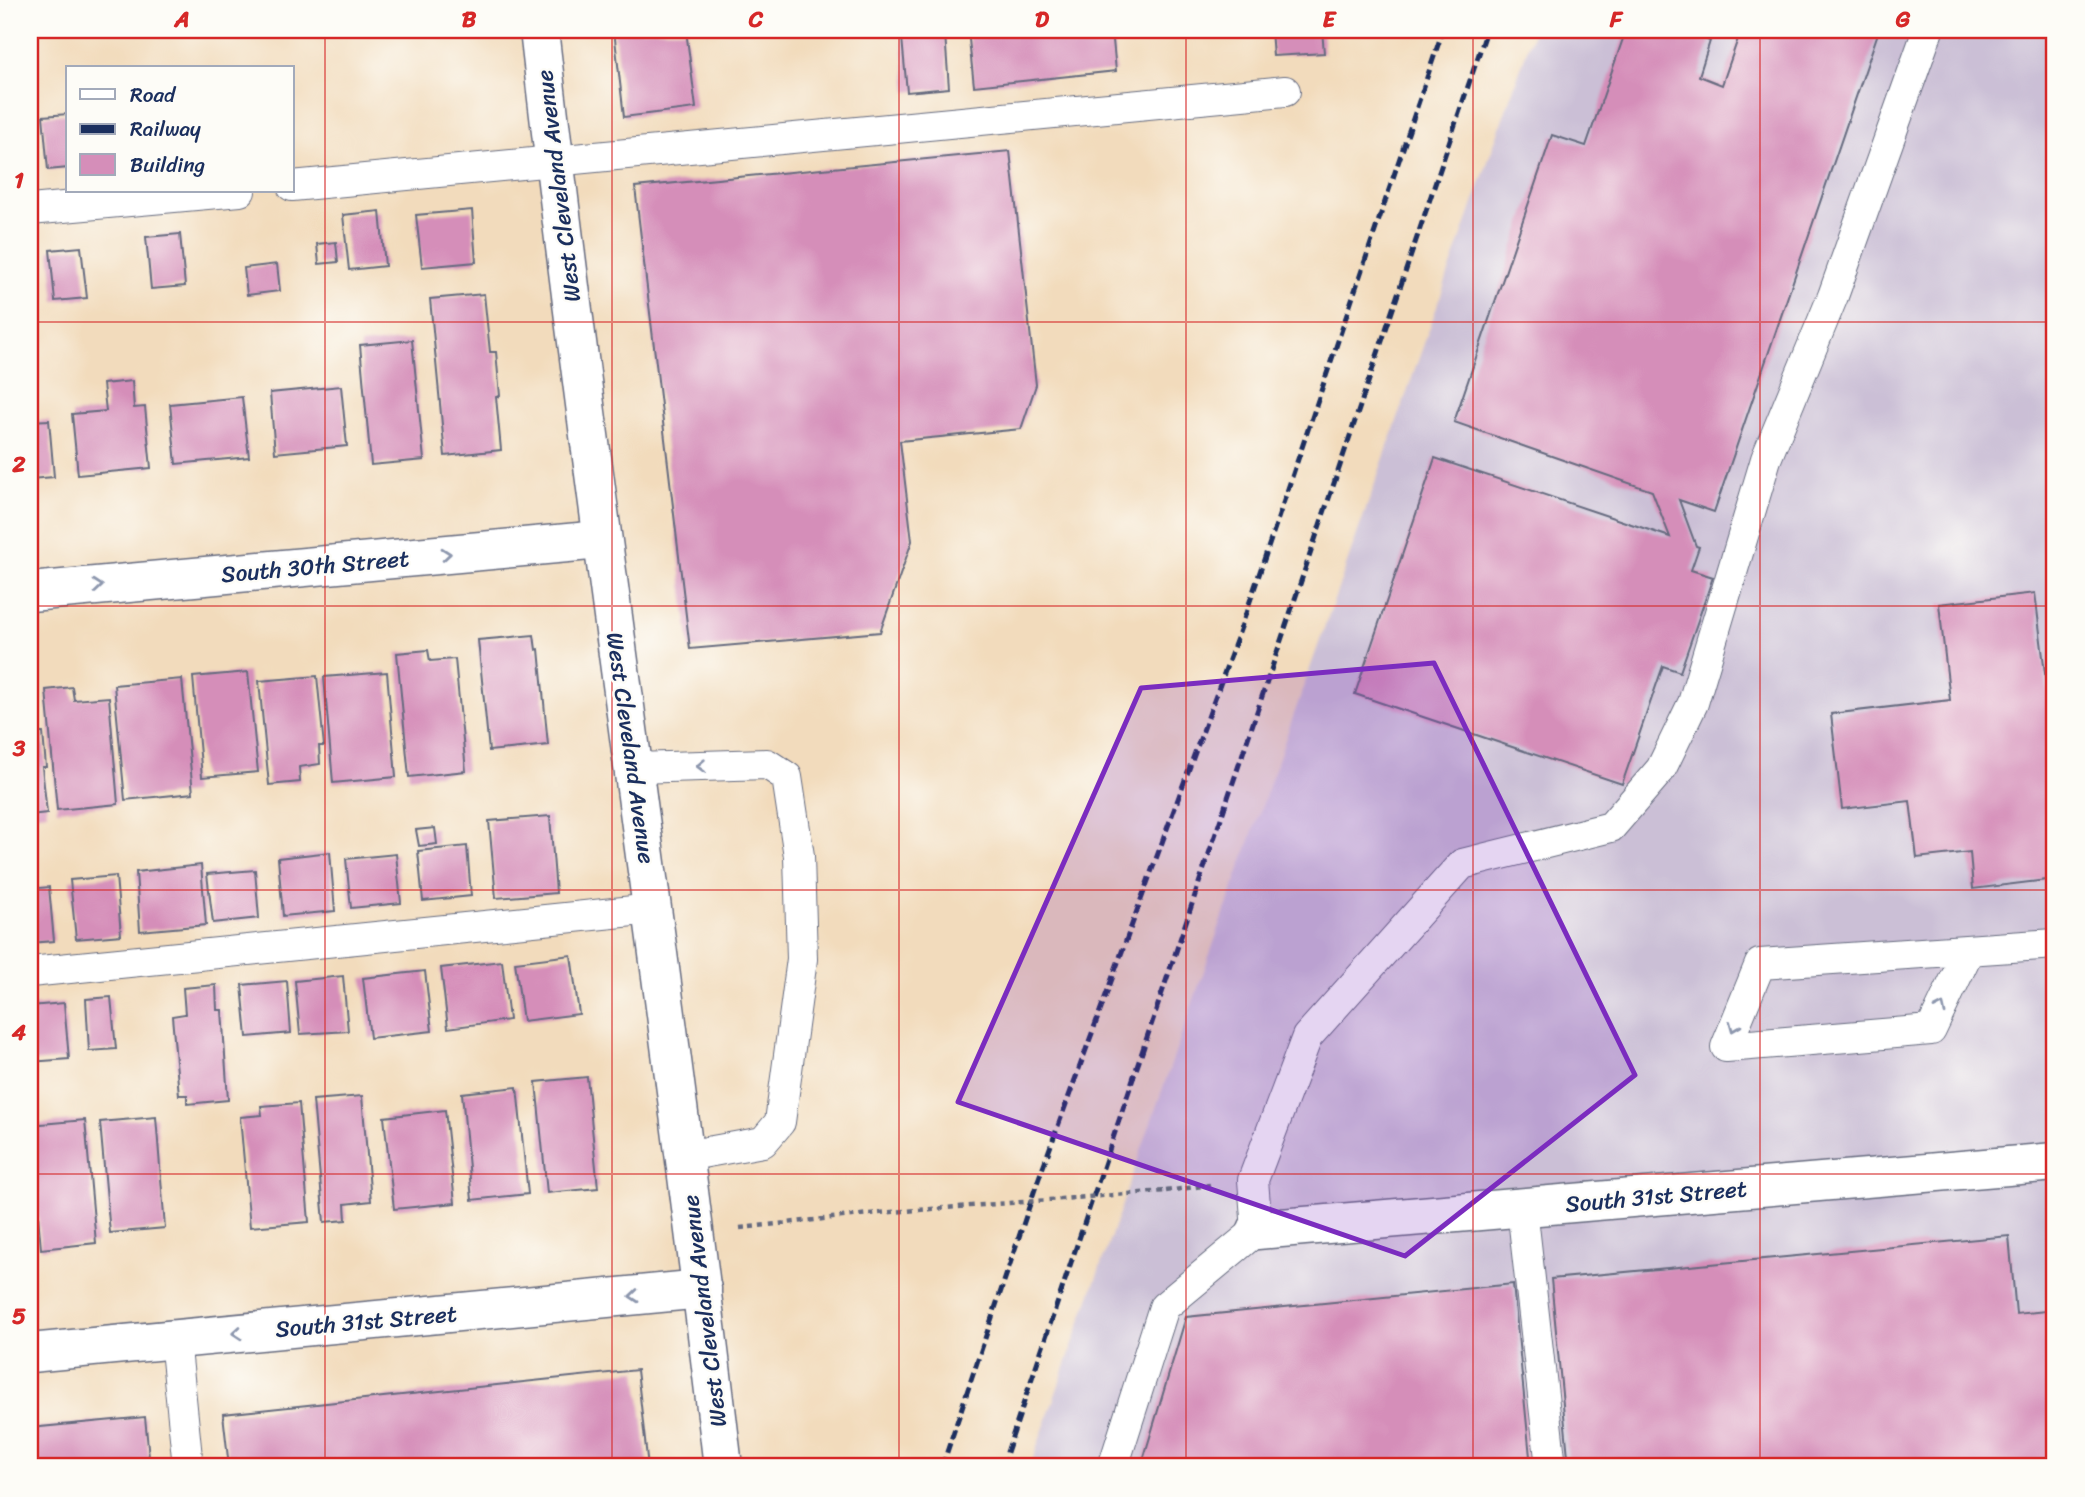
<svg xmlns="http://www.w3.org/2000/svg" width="2085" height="1497" font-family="Sriracha,sans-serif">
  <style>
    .industrial { fill: #cbbfd6 }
    .building { fill: #d58eb9 }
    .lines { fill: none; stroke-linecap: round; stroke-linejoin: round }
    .service-casing { stroke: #666b7f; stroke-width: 32 }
    .minor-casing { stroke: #666b7f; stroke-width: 41 }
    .tertiary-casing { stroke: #666b7f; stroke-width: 41 }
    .path { stroke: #666b7f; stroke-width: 4.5; stroke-dasharray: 5 5; stroke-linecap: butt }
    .service { stroke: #fff; stroke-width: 30 }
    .minor { stroke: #fff; stroke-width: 38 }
    .tertiary { stroke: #fff; stroke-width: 38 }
    .rail { stroke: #1b2f5e; stroke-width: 5; stroke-dasharray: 10 5; stroke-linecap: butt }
    .path-bridge { stroke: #666b7f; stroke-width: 4.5; stroke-dasharray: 5 5; stroke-linecap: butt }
    .oneway { stroke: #8d97ae }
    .marked { fill: #7b2cbf; fill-opacity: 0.2; stroke: #7b2cbf; stroke-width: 5; stroke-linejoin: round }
    .grid { fill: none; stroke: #d62828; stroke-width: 2; stroke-opacity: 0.55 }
    .labels { text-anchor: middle; stroke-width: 5; stroke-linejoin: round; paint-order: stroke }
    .street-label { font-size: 23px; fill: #1b2f5e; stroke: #fdfcf7 }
    .neatline { fill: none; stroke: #d62828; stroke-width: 2.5 }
    .grid-label { font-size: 23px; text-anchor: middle; font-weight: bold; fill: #d62828 }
  </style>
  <rect width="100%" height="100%" fill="#fdfcf7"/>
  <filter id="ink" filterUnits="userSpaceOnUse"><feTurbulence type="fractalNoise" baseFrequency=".0143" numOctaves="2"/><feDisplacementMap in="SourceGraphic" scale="14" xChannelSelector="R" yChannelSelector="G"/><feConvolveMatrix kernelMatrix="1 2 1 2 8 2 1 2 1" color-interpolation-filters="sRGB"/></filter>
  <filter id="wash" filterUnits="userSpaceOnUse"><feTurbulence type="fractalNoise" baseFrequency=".00686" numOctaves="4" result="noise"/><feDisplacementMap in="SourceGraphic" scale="28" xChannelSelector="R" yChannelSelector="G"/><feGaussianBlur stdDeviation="1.57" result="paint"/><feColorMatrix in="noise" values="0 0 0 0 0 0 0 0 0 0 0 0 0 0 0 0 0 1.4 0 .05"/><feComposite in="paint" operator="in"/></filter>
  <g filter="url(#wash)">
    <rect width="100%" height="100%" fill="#f2dbbc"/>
    <path class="industrial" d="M1534,30H2055V1467H1030Z"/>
    <g id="blocks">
      <g class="building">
        <path d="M173,30H228V32L174,36Z"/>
        <path d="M614,30H686L696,108L624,117Z"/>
        <path d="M968,30H1112L1116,71L974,86Z"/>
        <path d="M1271,30H1322L1324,53L1273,56Z"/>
        <path d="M1626,30H1678L1710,41L1699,76L1722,85L1741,30H1879L1714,512L1679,500L1696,546L1699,547L1691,570L1713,577L1680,672L1663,666L1622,784L1355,694L1435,458L1670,537L1652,491L1454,422L1552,135L1586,146Z"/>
        <path d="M945,34L949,88L907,92L902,38Z"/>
        <path d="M68,114V168L48,170L43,116Z"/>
        <path d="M1010,151L1036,385L1021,429L900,441L912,541L880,632L690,649L635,187Z"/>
        <path d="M472,210L476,262L422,267L416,215Z"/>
        <path d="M380,211L385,266L349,270L343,215Z"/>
        <path d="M180,234L185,286L151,289L146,237Z"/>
        <path d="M336,242L338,262L319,264L317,244Z"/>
        <path d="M81,247L87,298L55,301L50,250Z"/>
        <path d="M277,264L280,291L247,295L244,268Z"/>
        <path d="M484,294L490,352H496L500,396L496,397L501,450L445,456L430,299Z"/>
        <path d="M412,340L424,460L371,465L360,345Z"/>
        <path d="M132,381L134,408L145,407L151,468L78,475L72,414L106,411L103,384Z"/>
        <path d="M341,386L347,446L275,453L270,393Z"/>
        <path d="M242,397L249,457L176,464L170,404Z"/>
        <path d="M49,420L54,477L30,479V421Z"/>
        <path d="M2035,593L2048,697L2055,696V879L1973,889L1970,852L1917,858L1910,801L1842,809L1831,714L1950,700L1939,604Z"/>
        <path d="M534,635L536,650L539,649L548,745L489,751L478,640Z"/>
        <path d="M428,650L430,661L455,659L466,771L409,777L397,653Z"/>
        <path d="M248,672L258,772L202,777L193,677Z"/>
        <path d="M387,672L396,777L333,783L324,677Z"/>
        <path d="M317,676L324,746H319L320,764L299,767L300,782L269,785L259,681Z"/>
        <path d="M182,679L193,793L125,800L114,685Z"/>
        <path d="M72,687L74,700L109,697L118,804L57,810L46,690Z"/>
        <path d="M35,704L38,733H43L46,767H42L47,813L30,815V705Z"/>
        <path d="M550,816L556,893L496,898L489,821Z"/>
        <path d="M435,828L437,844L419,846L416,830Z"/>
        <path d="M467,846L471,896L423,901L418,851Z"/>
        <path d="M330,852L335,911L283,916L278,858Z"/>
        <path d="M396,854L401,903L351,908L346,859Z"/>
        <path d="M201,865L206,925L140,931L136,872Z"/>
        <path d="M255,870L259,918L213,923L207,874Z"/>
        <path d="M116,876L121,935L76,939L70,880Z"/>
        <path d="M49,887L54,941L30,943V889Z"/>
        <path d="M571,955L579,1014L523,1021L515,962Z"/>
        <path d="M502,961L509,1020L448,1028L441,968Z"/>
        <path d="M425,971L432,1031L370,1038L363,978Z"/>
        <path d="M343,976L348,1031L300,1034L295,981Z"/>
        <path d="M287,981L291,1033L247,1037L242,985Z"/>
        <path d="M216,985L217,1010H222L228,1100L187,1104V1095H179L172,1016L185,1014L183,988Z"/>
        <path d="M111,997L116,1049L89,1051L86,999Z"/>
        <path d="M64,1003L69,1059L30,1062V1006Z"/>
        <path d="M587,1077L598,1188L547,1193L536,1082Z"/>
        <path d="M517,1087L528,1194L472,1200L462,1093Z"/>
        <path d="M362,1096L371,1201L345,1204L346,1220L324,1222L313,1100Z"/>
        <path d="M299,1103L309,1222L250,1227L240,1117L262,1115L261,1106Z"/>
        <path d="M445,1110L455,1203L394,1209L384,1117Z"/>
        <path d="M156,1117L165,1228L110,1233L100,1122Z"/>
        <path d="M85,1120L96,1243L41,1249L30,1125Z"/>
        <path d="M2009,1236L2016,1314L2055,1310V1467H1569L1551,1279Z"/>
        <path d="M1513,1284L1531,1467H1141L1186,1317Z"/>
        <path d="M637,1370L648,1467H229L223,1414Z"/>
        <path d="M145,1417L150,1467H30V1428Z"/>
      </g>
    </g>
  </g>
  <g filter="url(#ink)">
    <use href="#blocks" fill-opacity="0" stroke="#666b7f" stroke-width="2"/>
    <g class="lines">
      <g class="service-casing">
        <g id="service">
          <path d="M292,186L1285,91"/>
          <path d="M30,210L240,191"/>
          <path d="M635,768L767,764L787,777L799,856L802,959L780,1122L763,1142L685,1156"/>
          <path d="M1969,950L1931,1030L1726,1047L1760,964L2055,944"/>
          <path d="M30,972L653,909"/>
          <path d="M1522,1208L1551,1467"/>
          <path d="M175,1339L188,1467"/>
          <path d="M1113,1467L1164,1307L1257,1230L1253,1180L1307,1037L1462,864L1611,827L1661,769L1693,703L1766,459L1833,296L1928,30"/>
        </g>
      </g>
      <g class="minor-casing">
        <g id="minor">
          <path d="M30,592L601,540"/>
          <path d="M1257,1230L2055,1162"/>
          <path d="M30,1353L702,1289"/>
        </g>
      </g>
      <g class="tertiary-casing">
        <path id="tertiary" d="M539,30C594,510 667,987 723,1467"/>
      </g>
      <g class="path">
        <path d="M1166,1191L1210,1185"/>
        <path d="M740,1228L879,1213"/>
      </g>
      <use href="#service" class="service"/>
      <use href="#minor" class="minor"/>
      <use href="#tertiary" class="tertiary"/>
      <g class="rail">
        <path d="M942,1467L1036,1186L1244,619L1443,30"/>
        <path d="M1002,1467L1487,30"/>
      </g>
      <path class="path-bridge" d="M879,1213L1166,1191"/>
    </g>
    <defs><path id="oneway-chevron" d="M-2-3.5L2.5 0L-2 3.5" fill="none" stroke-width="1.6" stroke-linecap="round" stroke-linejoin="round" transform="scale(1.75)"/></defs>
    <g class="oneway">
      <use href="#oneway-chevron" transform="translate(446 554) rotate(-5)"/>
      <use href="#oneway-chevron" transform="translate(98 586) rotate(-5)"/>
      <use href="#oneway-chevron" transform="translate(701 766) rotate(178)"/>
      <use href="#oneway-chevron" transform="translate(1941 1008) rotate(-65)"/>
      <use href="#oneway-chevron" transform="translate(1734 1027) rotate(112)"/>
      <use href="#oneway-chevron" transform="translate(634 1296) rotate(175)"/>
      <use href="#oneway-chevron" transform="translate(237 1333) rotate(175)"/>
    </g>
  </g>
  <path class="marked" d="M1434,663L1635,1075L1405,1256L958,1102L1141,688Z"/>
  <path class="grid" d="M325,30V1467M612,30V1467M899,30V1467M1186,30V1467M1473,30V1467M1760,30V1467M30,322H2055M30,606H2055M30,890H2055M30,1174H2055"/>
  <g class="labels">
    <g class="street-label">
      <text transform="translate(558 186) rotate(-97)" y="8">West Cleveland Avenue</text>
      <text transform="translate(315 566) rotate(-5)" y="8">South 30th Street</text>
      <text transform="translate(631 748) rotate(82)" y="8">West Cleveland Avenue</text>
      <text transform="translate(1656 1196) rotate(-5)" y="8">South 31st Street</text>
      <text transform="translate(704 1311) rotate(-97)" y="8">West Cleveland Avenue</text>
      <text transform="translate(366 1321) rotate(-5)" y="8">South 31st Street</text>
    </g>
  </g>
  <rect width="2085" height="1497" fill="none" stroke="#fdfcf7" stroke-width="77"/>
  <rect x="66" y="66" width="228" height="126" fill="#fdfcf7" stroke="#a3aaba" stroke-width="2"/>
  <rect x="80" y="89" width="35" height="10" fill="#ffffff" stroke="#a3aaba" stroke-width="2"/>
  <text x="130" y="102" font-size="21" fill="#1b2f5e">Road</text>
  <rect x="80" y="124" width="35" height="10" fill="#1b2f5e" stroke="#a3aaba" stroke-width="2"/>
  <text x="130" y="136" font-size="21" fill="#1b2f5e">Railway</text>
  <rect x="80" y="154" width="35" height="21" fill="#d58eb9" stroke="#a3aaba" stroke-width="2"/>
  <text x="130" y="172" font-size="21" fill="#1b2f5e">Building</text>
  <rect x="38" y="38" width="2008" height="1420" class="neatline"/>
  <g class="grid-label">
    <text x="182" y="27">A</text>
    <text x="469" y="27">B</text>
    <text x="756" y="27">C</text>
    <text x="1042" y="27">D</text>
    <text x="1329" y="27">E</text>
    <text x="1616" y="27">F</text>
    <text x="1903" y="27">G</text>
    <text x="19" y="188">1</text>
    <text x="19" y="472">2</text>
    <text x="19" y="756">3</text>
    <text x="19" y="1040">4</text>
    <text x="19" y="1324">5</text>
  </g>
</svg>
